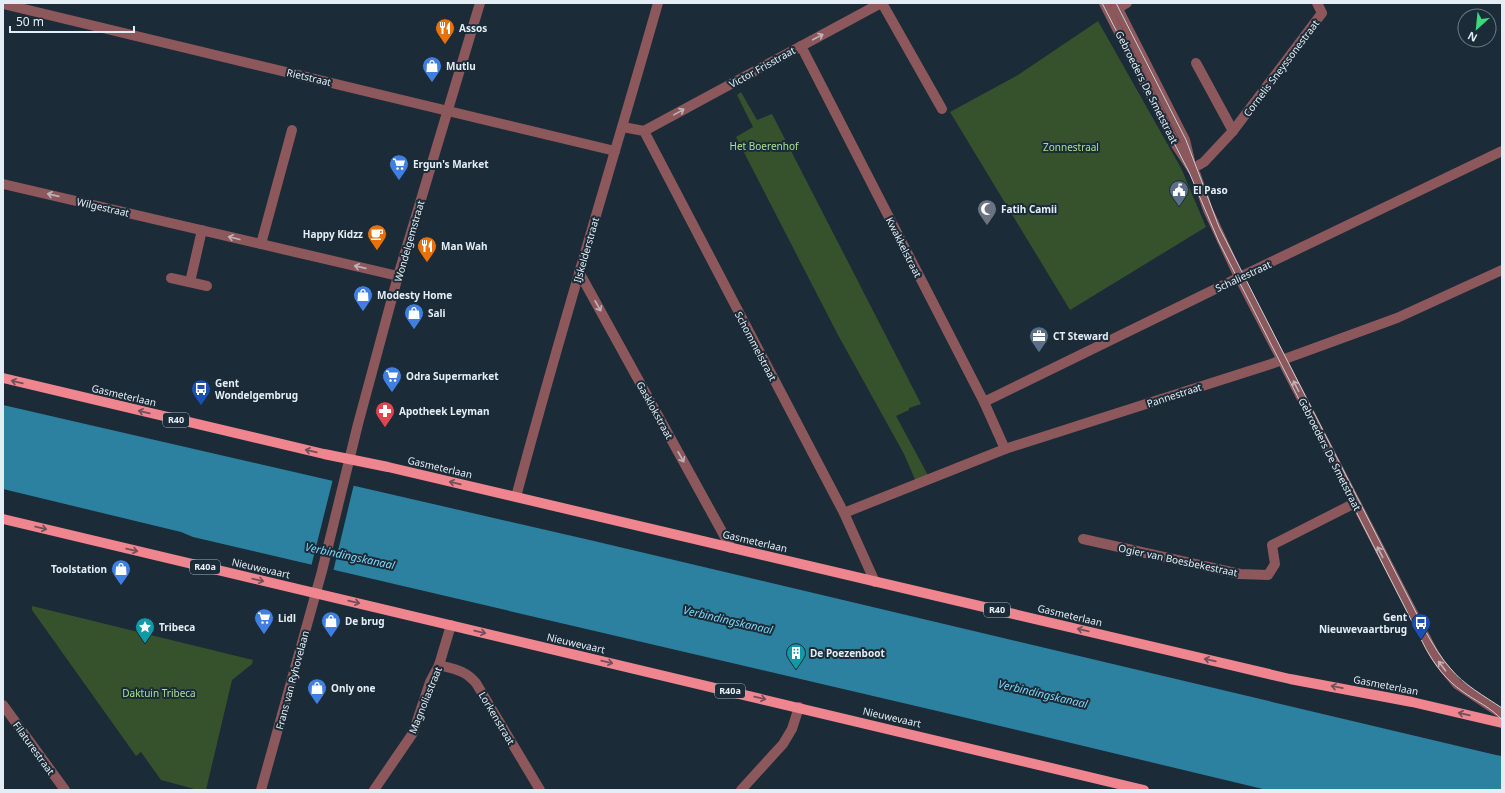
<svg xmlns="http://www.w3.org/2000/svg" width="1505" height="793" font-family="'Noto Sans',sans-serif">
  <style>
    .green { fill: #36522d }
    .water { fill: #2b819f }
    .pier { fill: #1b2b37 }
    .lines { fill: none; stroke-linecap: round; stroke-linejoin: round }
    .minor { stroke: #8c585c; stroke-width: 10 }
    .major { stroke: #ee858f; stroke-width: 10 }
    .tram { stroke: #c4cfd8; stroke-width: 1 }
    .oneway { stroke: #c0b1b8 }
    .oneway2 { stroke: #6f4f5a }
    .labels { text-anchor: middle; stroke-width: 4; stroke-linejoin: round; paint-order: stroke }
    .shield { fill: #1b2b37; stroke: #a7b3bc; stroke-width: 1 }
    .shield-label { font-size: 9px; font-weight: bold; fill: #e3edf5 }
    .poi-label { font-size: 10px; font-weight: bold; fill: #e3edf5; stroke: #1b2b37; text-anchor: start }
    .street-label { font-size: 10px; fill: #e3edf5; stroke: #1b2b37 }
    .park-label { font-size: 10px; fill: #a5e091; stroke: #1b2b37 }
    .water-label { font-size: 11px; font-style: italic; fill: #7ed6f8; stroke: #1b2b37 }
  </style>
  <rect width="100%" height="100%" fill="#1b2b37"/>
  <g class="green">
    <path d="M1098,21L1181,168L1206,227L1070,310L950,112L1018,75Z"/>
    <path d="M741,92L757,120L772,114L921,404L909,408V410L896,416L930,479L917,484L904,454L838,335L736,137L753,127L737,95Z"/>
    <path d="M32,606L253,660L252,664L232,680L206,790H198L161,780L141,752L136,756L32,610Z"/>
  </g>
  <path class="water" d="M3,405L594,541L1496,755L1502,756V790H1267L950,714L193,537L181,532L3,489Z"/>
  <path class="pier" d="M333,479L354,484L333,572L311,567Z"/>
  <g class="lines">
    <g class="minor">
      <path d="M882,3L942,109"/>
      <path d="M1104,3L1176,145L1196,175L1208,210L1239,277L1433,652L1440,663L1457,684L1502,714"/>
      <path d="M1115,3L1185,140L1190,161"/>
      <path d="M3,4L615,151"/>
      <path d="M1113,11L1127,3"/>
      <path d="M801,46L984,402L1005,449"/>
      <path d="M1196,63L1233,131"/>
      <path d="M623,127L644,131L844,513L875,582"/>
      <path d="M644,131L881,3"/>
      <path d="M1192,169L1204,162L1233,131L1322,13L1317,3"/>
      <path d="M3,184L398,276"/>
      <path d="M261,244L292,130"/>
      <path d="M579,272L731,548"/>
      <path d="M171,278L207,286"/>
      <path d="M190,282L202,230"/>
      <path d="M984,402L1244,275L1502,151"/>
      <path d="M516,497C560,331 611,168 658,3"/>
      <path d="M844,513L1005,449L1271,364L1397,318L1502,270"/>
      <path d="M1083,539L1240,574L1268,575L1275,564L1272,545L1355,503"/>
      <path d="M439,665C454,669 465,670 476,683L540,790"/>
      <path d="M3,705L65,790"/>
      <path d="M261,790L322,571L358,424L398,276L480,3"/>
      <path d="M374,790L413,733L430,682L439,665L451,625"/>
      <path d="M741,790L783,744L792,729L799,707"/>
    </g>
    <g class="major">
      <path d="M3,378L324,454L388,467L1167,650L1290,679L1412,702L1502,723"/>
      <path d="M3,519L1144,790"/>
    </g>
    <g class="tram">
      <path d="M1102,3L1189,172L1219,242L1426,649C1435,665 1446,680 1462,691C1475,701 1491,707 1502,720"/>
      <path d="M1116,3L1186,140L1219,227L1427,634C1434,646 1441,658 1450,668C1464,685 1484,696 1502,708"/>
    </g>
  </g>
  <defs><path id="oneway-shaft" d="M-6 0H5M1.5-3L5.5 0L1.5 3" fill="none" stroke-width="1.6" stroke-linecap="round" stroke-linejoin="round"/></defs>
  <g class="oneway">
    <use href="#oneway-shaft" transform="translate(818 37) rotate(-28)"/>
    <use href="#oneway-shaft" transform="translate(679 112) rotate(-29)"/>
    <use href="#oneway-shaft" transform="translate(53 195) rotate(-167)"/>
    <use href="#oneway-shaft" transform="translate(234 238) rotate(-166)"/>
    <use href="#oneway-shaft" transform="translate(360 267) rotate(-167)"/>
    <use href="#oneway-shaft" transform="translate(598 306) rotate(61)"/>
    <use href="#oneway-shaft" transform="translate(1296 386) rotate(-117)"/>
    <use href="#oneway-shaft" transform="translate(681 457) rotate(61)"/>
    <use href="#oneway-shaft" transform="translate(1380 552) rotate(-117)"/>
    <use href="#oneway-shaft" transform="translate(1442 666) rotate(-127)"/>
  </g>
  <g class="oneway2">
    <use href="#oneway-shaft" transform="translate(17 382) rotate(-167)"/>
    <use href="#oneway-shaft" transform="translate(144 412) rotate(-167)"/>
    <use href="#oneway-shaft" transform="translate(311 451) rotate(-167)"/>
    <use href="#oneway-shaft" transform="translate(455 483) rotate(-167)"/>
    <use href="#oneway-shaft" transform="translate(41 528) rotate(13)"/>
    <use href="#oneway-shaft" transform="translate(132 550) rotate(13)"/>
    <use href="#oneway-shaft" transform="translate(258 580) rotate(13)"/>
    <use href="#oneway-shaft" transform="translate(354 602) rotate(13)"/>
    <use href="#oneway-shaft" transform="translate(1083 630) rotate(-167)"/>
    <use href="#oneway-shaft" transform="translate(480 632) rotate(13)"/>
    <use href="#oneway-shaft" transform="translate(1210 660) rotate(-167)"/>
    <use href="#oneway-shaft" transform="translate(607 662) rotate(13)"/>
    <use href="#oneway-shaft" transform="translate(1337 687) rotate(-169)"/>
    <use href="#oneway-shaft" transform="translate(760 698) rotate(13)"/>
    <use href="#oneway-shaft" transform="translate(1464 714) rotate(-167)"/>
  </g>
  <defs>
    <g id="restaurant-pin" transform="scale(1)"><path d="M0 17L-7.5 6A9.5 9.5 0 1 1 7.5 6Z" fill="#e8710a" stroke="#1b2b37"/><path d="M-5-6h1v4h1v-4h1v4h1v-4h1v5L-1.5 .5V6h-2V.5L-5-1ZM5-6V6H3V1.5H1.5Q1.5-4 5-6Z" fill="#fff"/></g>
    <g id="shop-pin" transform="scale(1)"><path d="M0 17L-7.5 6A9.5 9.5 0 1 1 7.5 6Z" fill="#3f7fe0" stroke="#1b2b37"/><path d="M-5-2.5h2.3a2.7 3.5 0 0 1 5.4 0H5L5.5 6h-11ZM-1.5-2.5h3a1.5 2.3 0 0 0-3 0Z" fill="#fff"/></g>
    <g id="supermarket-pin" transform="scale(1)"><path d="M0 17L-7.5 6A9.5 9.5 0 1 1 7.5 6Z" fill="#3f7fe0" stroke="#1b2b37"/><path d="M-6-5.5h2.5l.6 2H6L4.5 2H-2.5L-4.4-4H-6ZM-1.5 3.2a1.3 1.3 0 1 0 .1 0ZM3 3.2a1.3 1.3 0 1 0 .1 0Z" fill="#fff"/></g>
    <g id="civic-pin" transform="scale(1)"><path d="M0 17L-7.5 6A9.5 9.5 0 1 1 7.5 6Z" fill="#5c6f8a" stroke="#1b2b37"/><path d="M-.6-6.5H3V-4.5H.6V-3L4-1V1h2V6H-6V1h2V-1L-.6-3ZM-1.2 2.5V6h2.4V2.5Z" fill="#fff"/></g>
    <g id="mosque-pin" transform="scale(1)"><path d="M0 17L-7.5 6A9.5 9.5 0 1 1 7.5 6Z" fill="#6b7280" stroke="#1b2b37"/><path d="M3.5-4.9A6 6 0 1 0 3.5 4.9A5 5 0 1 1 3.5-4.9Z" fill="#fff"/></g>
    <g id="cafe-pin" transform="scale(1)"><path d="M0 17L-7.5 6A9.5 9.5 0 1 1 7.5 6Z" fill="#e8710a" stroke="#1b2b37"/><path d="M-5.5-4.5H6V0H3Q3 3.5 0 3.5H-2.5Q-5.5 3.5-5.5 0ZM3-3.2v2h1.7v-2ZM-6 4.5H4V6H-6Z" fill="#fff"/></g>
    <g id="office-pin" transform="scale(1)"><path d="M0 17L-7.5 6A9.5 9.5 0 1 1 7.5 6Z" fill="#5c6f8a" stroke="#1b2b37"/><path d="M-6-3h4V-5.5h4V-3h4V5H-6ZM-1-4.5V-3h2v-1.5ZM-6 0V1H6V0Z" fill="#fff"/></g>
    <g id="bus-pin" transform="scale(1)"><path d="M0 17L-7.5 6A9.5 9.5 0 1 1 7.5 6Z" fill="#1a4fb4" stroke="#1b2b37"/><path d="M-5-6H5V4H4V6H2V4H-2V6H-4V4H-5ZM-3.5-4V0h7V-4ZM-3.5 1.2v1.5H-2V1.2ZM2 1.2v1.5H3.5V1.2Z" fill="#fff"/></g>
    <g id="pharmacy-pin" transform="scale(1)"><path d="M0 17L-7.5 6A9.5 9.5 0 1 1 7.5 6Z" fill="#e0444e" stroke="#1b2b37"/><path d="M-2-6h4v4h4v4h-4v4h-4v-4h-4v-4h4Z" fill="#fff"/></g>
    <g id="sight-pin" transform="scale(1)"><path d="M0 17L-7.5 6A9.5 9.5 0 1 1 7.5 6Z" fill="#0f9aa8" stroke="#1b2b37"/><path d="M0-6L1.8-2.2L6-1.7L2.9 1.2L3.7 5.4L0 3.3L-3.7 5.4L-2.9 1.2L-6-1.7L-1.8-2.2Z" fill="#fff"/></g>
    <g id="building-pin" transform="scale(1)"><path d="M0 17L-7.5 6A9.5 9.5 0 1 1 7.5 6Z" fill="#0f9aa8" stroke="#1b2b37"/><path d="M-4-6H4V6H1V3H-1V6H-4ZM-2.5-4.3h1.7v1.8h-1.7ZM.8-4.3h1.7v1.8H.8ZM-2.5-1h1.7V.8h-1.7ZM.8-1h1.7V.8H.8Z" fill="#fff"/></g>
  </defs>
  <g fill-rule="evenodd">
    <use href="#restaurant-pin" x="445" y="28"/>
    <use href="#shop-pin" x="432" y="66"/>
    <use href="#supermarket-pin" x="399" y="164"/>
    <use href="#civic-pin" x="1179" y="190"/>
    <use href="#mosque-pin" x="987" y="209"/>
    <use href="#cafe-pin" x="377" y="234"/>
    <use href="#restaurant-pin" x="427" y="246"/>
    <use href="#shop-pin" x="363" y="295"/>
    <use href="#shop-pin" x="414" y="313"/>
    <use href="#office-pin" x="1039" y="336"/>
    <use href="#supermarket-pin" x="392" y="376"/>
    <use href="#bus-pin" x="201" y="389"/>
    <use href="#pharmacy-pin" x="385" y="411"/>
    <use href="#shop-pin" x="121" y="569"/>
    <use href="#supermarket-pin" x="264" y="618"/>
    <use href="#shop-pin" x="331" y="621"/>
    <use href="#bus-pin" x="1421" y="623"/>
    <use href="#sight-pin" x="145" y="627"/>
    <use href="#building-pin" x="796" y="653"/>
    <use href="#shop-pin" x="317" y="688"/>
  </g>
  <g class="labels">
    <g class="shield">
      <rect x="163" y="413" width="26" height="14" rx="3"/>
      <rect x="190" y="560" width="30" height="14" rx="3"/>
      <rect x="984" y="603" width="26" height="14" rx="3"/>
      <rect x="715" y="684" width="30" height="14" rx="3"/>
    </g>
    <g class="shield-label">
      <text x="176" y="423">R40</text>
      <text x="205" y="570">R40a</text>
      <text x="997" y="613">R40</text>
      <text x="730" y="694">R40a</text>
    </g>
    <g class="poi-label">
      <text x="459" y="32">Assos</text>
      <text x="446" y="70">Mutlu</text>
      <text x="413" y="168">Ergun's Market</text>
      <text x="1193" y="194">El Paso</text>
      <text x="1001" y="213">Fatih Camii</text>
      <text x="363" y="238" text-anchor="end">Happy Kidzz</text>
      <text x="441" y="250">Man Wah</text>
      <text x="377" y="299">Modesty Home</text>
      <text x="428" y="317">Sali</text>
      <text x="1053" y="340">CT Steward</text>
      <text x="406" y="380">Odra Supermarket</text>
      <text x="215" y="387">Gent<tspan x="215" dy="12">Wondelgembrug</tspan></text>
      <text x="399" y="415">Apotheek Leyman</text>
      <text x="107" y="573" text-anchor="end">Toolstation</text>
      <text x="1407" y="621" text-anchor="end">Gent<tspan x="1407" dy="12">Nieuwevaartbrug</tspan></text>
      <text x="278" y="622">Lidl</text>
      <text x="345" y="625">De brug</text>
      <text x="159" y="631">Tribeca</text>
      <text x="810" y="657">De Poezenboot</text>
      <text x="331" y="692">Only one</text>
    </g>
    <g class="street-label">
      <text transform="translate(762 67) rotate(-29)" y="4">Victor Frisstraat</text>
      <text transform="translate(1281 68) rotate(-53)" y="4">Cornelis Sneyssonestraat</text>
      <text transform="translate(309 77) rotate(13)" y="4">Rietstraat</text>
      <text transform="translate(1147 87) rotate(63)" y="4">Gebroeders De Smetstraat</text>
      <text transform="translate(103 207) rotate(13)" y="4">Wilgestraat</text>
      <text transform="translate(409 241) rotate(-74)" y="4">Wondelgemstraat</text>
      <text transform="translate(904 247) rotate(63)" y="4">Kwakkelstraat</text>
      <text transform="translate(586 250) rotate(-74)" y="4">IJskelderstraat</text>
      <text transform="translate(1243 276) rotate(-25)" y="4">Schaliestraat</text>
      <text transform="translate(756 346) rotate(62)" y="4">Schommelstraat</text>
      <text transform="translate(124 395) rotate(13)" y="4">Gasmeterlaan</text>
      <text transform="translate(1174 395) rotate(-18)" y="4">Pannestraat</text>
      <text transform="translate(655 410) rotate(61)" y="4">Gasklokstraat</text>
      <text transform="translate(1330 454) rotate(63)" y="4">Gebroeders De Smetstraat</text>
      <text transform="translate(440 467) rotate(13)" y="4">Gasmeterlaan</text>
      <text transform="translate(755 541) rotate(13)" y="4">Gasmeterlaan</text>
      <text transform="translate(1178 560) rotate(12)" y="4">Ogier van Boesbekestraat</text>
      <text transform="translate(261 568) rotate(13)" y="4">Nieuwevaart</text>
      <text transform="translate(1070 615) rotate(13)" y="4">Gasmeterlaan</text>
      <text transform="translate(576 643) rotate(13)" y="4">Nieuwevaart</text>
      <text transform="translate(292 680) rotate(-75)" y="4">Frans van Ryhovelaan</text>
      <text transform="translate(1386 685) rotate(11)" y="4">Gasmeterlaan</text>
      <text transform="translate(425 700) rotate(-68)" y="4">Magnoliastraat</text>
      <text transform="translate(892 717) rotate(13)" y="4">Nieuwevaart</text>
      <text transform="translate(497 718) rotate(59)" y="4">Lorkenstraat</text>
      <text transform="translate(34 748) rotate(54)" y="4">Filaturestraat</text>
    </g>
    <g class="park-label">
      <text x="764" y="150">Het Boerenhof</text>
      <text x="1071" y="151">Zonnestraal</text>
      <text x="159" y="697">Daktuin Tribeca</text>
    </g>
    <g class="water-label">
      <text transform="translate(350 556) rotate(12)" y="4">Verbindingskanaal</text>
      <text transform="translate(728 620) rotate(13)" y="4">Verbindingskanaal</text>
      <text transform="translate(1043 694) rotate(13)" y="4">Verbindingskanaal</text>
    </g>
  </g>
  <rect width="1505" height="793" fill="none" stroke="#e3edf5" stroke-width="8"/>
  <g transform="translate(1477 28) rotate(207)"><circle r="19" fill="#1b2b37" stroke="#6b7983"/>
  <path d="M0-3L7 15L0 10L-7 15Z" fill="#3cd77e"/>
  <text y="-6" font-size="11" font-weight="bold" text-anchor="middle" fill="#e3edf5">N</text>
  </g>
  <path d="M10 26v6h124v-6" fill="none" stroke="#e3edf5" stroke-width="2"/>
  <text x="16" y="26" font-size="12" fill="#e3edf5" stroke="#1b2b37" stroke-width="3" paint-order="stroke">50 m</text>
</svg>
